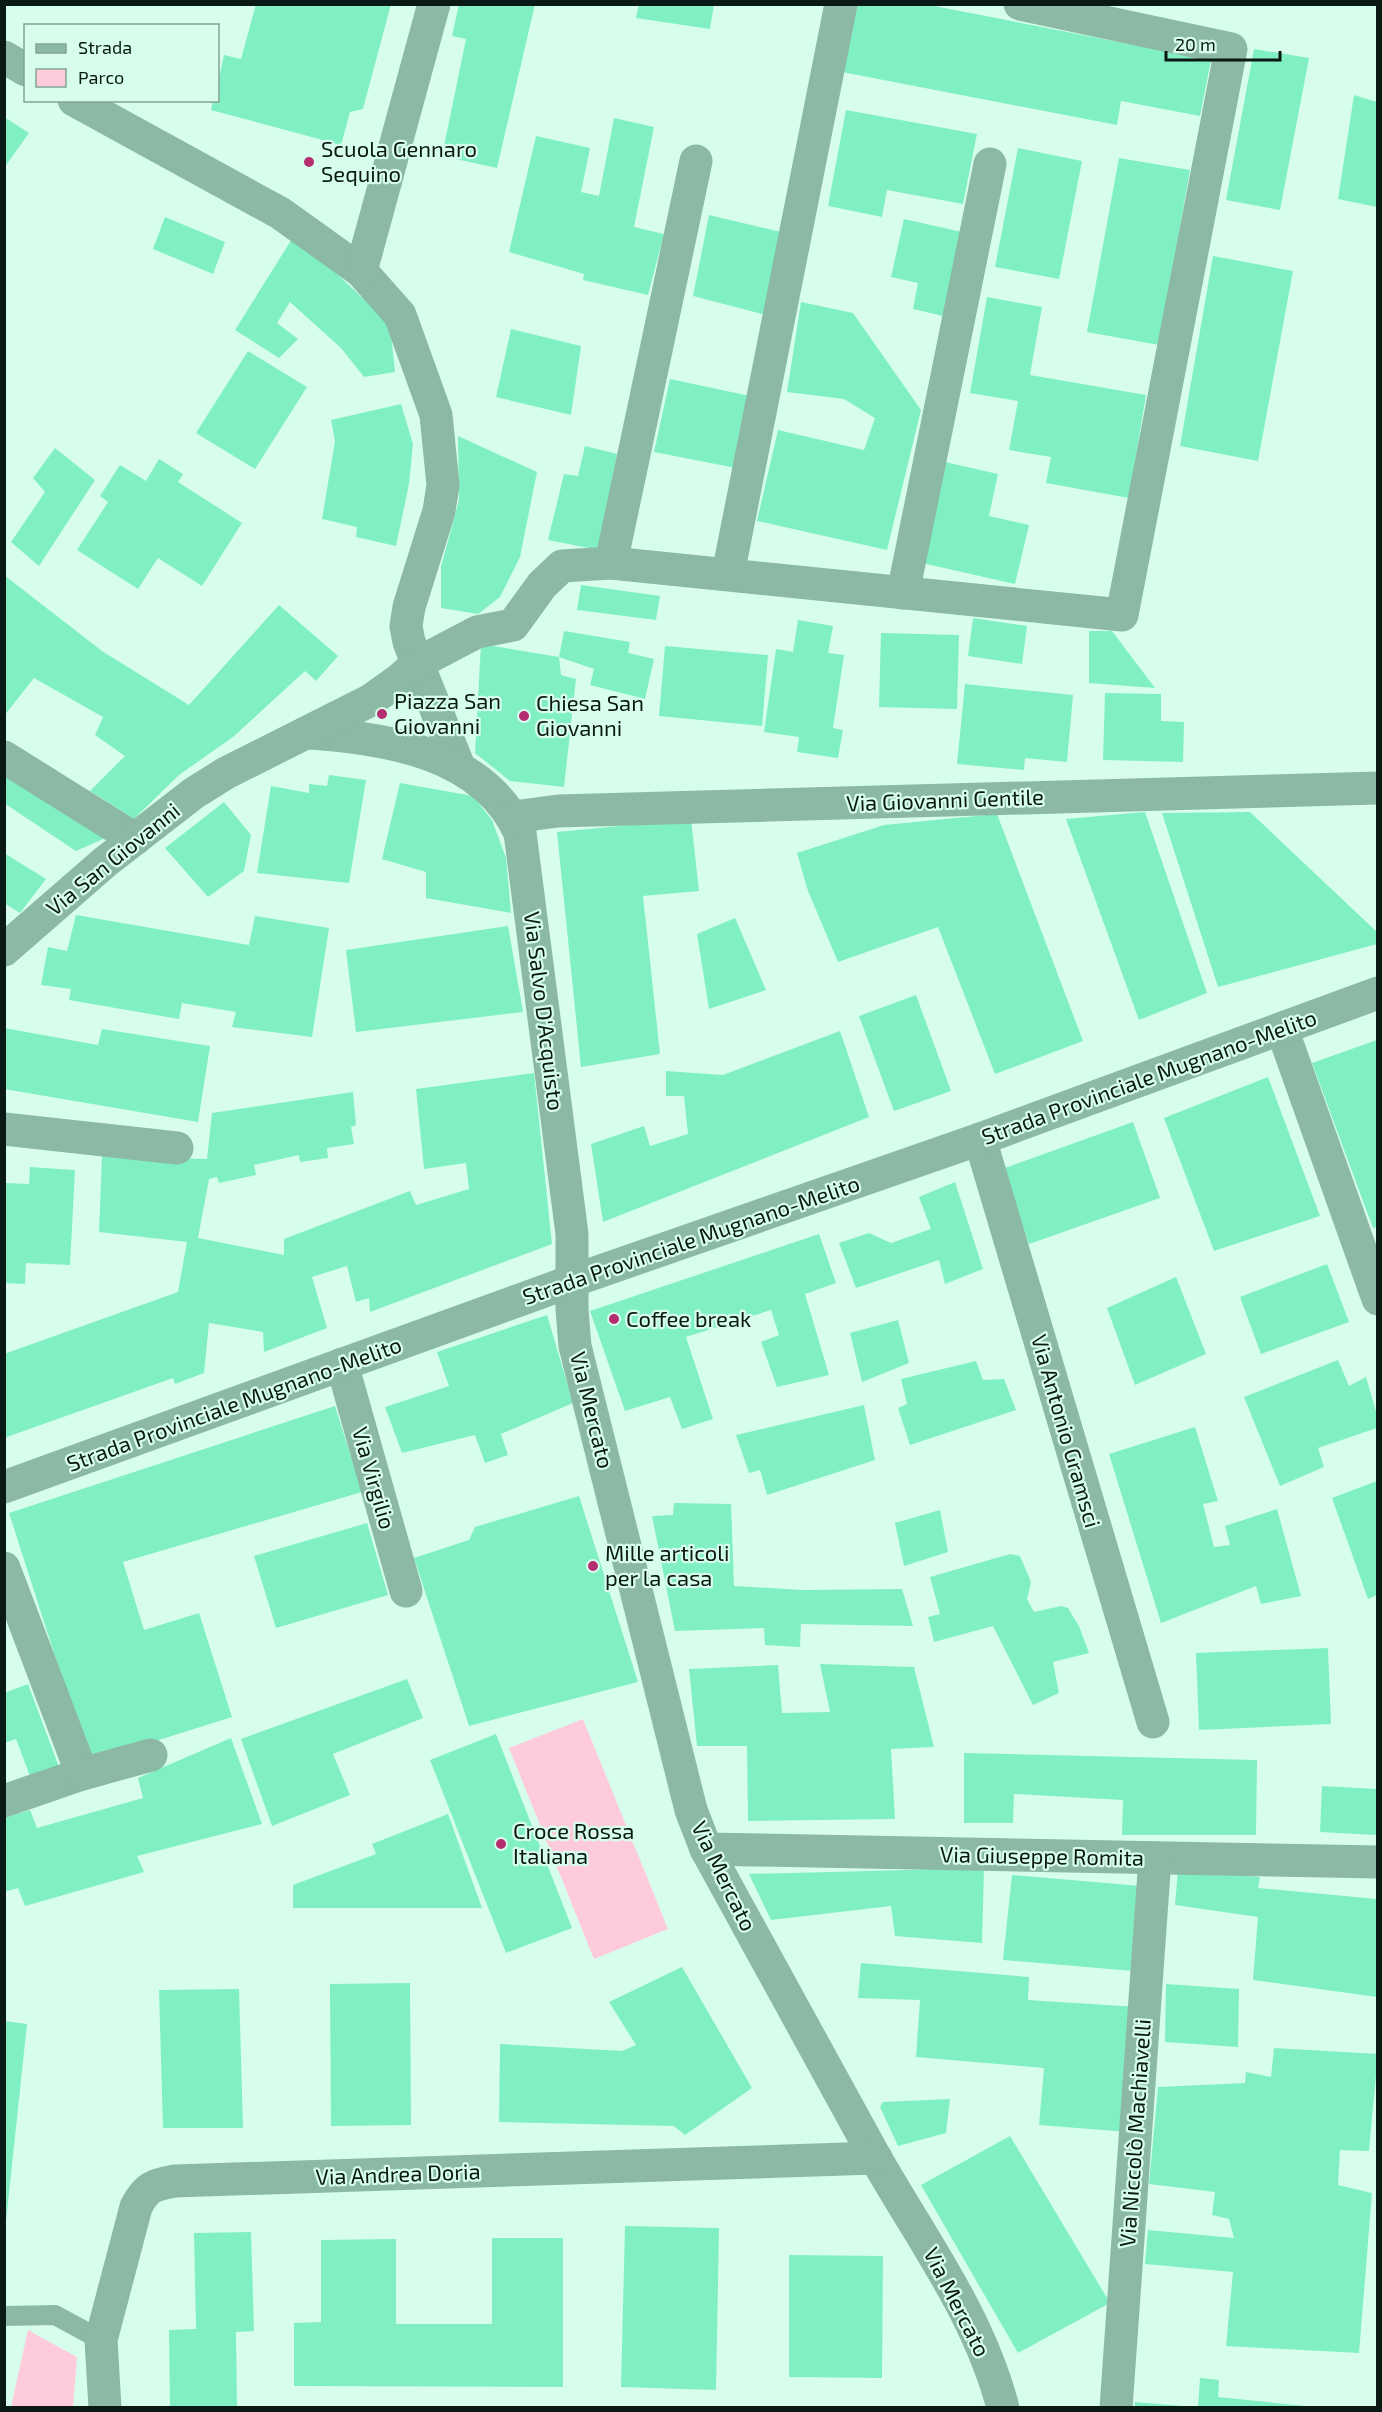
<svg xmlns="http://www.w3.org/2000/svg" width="1382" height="2412" font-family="'Exo 2',sans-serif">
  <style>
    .green { fill: #fecbdd }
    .building { fill: #80f0c3 }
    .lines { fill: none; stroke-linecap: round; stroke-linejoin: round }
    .service { stroke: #8cb9a5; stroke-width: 20 }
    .minor { stroke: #8cb9a5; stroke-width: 33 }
    .poi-dot { fill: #b42d6f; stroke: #d7feec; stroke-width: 2 }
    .labels { text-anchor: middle; stroke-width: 4.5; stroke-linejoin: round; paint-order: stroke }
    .poi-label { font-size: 22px; fill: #0a1913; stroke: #d7feec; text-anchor: start }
    .street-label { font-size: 22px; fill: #0a1913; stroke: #d7feec }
  </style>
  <rect width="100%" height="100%" fill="#d7feec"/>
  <g class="green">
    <path d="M583,1719L668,1929L594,1959L509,1748Z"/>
    <path d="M28,2330L77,2357L73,2407H11Z"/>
  </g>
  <g class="building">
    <path d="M256,4H391L363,109L350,112L341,145L211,110L213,100H218V83L224,55L241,59Z"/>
    <path d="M459,4H535L497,168L442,156L466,39L452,36Z"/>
    <path d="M639,4H714L710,29L636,18Z"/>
    <path d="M855,4H924L1211,60L1200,116L1121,101L1117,125L842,72Z"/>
    <path d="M1254,49L1309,58L1280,210L1226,200Z"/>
    <path d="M1354,95L1377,102V207L1338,199Z"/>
    <path d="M846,110L977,134L963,204L887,190L882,217L828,206Z"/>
    <path d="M4,117L29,133L4,168Z"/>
    <path d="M614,118L654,127L634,227L664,234L648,295L583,280L584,274L509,252L536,136L590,148L581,192L599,196Z"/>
    <path d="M1018,148L1082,161L1059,279L995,267Z"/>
    <path d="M1119,158L1190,170L1159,345L1087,332Z"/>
    <path d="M709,215L781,232L766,315L693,296Z"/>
    <path d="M165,217L225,242L213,274L153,249Z"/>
    <path d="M904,219L962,232L943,316L913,309L918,283L891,277Z"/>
    <path d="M295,234L390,324L395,372L364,377L341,348L290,302L277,323L298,339L279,358L235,330Z"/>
    <path d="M1213,256L1293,271L1258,461L1180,446Z"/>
    <path d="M987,297L1042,307L1030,375L1146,395L1129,498L1046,483L1051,457L1009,450L1018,401L970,393Z"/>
    <path d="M801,302L853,313L921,410L887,550L757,521L778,430L864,450L875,418L844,399L787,392Z"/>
    <path d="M511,329L581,346L571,415L496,397Z"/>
    <path d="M248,351L307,387L255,469L196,433Z"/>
    <path d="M670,379L750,396L736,468L654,452Z"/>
    <path d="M401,404L413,444L409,484L396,546L356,537L357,527L322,519L335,441L331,420Z"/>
    <path d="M458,436L537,472L520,557L500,597L478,614L441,608V567L459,500Z"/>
    <path d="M585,446L617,454L599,550L548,540L564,474L578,476Z"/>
    <path d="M55,448L95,480L39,566L11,542L45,492L33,478Z"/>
    <path d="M159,459L183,474L178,482L242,523L202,586L158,558L138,589L77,550L108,502L100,496L120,465L146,481Z"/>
    <path d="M945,462L998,474L989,516L1029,525L1015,584L922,563Z"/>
    <path d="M4,575L102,651L189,705L279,605L338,656L316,681L305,671L233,737L179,775L134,819L90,791L125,756L95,735L103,717L34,678L4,716Z"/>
    <path d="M581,585L660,596L656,620L577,610Z"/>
    <path d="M973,618L1027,626L1022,664L968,656Z"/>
    <path d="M798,620L833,626L828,653L844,655L833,728L843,730L838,758L797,752L799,737L764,732L776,649L793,652Z"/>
    <path d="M564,631L630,642L628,653L654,659L645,699L590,685L594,669L559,657L561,675L576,679L564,787L510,781L475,753L481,644L559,657Z"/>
    <path d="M1089,631H1112L1155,688L1089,683Z"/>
    <path d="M881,633L959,635L957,709L879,707Z"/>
    <path d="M665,646L768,655L762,726L659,716Z"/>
    <path d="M965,684L1073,695L1067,762L1025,758L1024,770L957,764Z"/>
    <path d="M1105,693L1161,694V721L1184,722L1183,762L1103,760Z"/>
    <path d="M4,774L105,838L76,851L4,803Z"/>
    <path d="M329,775L366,780L349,883L257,873L271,786L309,793V784L327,786Z"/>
    <path d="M400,783L473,796L492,820L506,858L511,913L426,898V872L382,859Z"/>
    <path d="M224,802L251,835L244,871L208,897L165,848Z"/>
    <path d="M1145,812L1207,993L1139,1020L1066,819Z"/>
    <path d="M1250,812L1377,932V944L1218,987L1162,813Z"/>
    <path d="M997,814L1083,1041L995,1074L938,927L838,962L808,891L797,853L884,825Z"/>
    <path d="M691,819L699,891L643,896L660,1054L581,1067L557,832Z"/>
    <path d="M4,853L46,879L20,913L4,903Z"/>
    <path d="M76,915L249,945L255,916L329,928L312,1037L232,1027L236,1012L182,1003L179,1019L69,1000L71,989L41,985L48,947L67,951Z"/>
    <path d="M735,918L766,990L709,1009L697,934Z"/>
    <path d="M508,926L523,1012L356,1032L346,950Z"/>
    <path d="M916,995L951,1091L894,1111L859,1016Z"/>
    <path d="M4,1028L98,1045L102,1029L210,1046L198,1122L4,1089Z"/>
    <path d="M840,1031L869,1117L603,1222L591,1144L644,1126L650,1146L688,1134L684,1096H666V1071L723,1075Z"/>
    <path d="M1377,1040V1227L1373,1228L1312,1063Z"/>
    <path d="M534,1073L552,1244L370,1312L369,1298L356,1302L347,1266L312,1277L327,1328L264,1352L263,1332L209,1323L204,1373L175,1384L173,1378L4,1438V1354L178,1292L187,1242L99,1232L102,1156L207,1159L212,1113L353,1092L356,1125L351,1127L354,1144L327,1148L328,1158L300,1162L299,1155L254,1165L256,1175L219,1183L217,1177L209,1179L198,1238L284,1255V1239L410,1191L416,1205L469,1189L466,1163L424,1169L416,1089Z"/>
    <path d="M1268,1077L1320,1216L1214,1251L1164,1118Z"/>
    <path d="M1133,1122L1160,1198L1029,1244L1002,1169Z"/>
    <path d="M30,1167L75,1170L70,1265L26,1263L25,1284L4,1283L5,1183L29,1184Z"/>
    <path d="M955,1182L983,1269L945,1284L939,1260L856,1288L839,1243L869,1233L891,1243L931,1229L919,1197Z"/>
    <path d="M819,1234L836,1283L805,1294L829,1375L777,1387L761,1342L779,1335L771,1310L686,1337L713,1419L682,1429L670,1397L625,1411L590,1311Z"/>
    <path d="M1327,1264L1349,1322L1261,1354L1240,1297Z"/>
    <path d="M1176,1277L1206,1354L1135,1385L1107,1308Z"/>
    <path d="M547,1315L573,1403L501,1434L508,1455L485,1463L475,1435L402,1453L385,1407L449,1386L437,1352Z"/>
    <path d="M898,1320L909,1363L862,1382L850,1333Z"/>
    <path d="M1338,1360L1349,1386L1366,1377L1377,1415V1428L1318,1448L1324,1467L1280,1486L1244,1397Z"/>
    <path d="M976,1361L983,1380L1004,1379L1016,1410L910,1445L898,1408L907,1404L901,1379Z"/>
    <path d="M864,1405L875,1460L767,1495L760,1470L749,1473L736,1435Z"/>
    <path d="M335,1406L362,1492L123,1562L144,1630L199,1613L232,1717L89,1762L9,1513Z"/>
    <path d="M1195,1427L1218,1501L1203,1504L1214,1547L1230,1545L1225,1526L1277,1509L1301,1596L1261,1604L1256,1586L1161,1623L1109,1454Z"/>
    <path d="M1377,1481V1595L1368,1599L1332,1498Z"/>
    <path d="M579,1496L638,1682L469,1726L414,1558L469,1540L475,1527Z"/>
    <path d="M674,1503L731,1504L734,1586L803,1590L902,1589L913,1626L801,1624L800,1647L765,1645L764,1628L675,1631L652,1516L673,1515Z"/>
    <path d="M940,1510L948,1552L904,1566L895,1523Z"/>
    <path d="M367,1523L388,1595L276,1628L254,1556Z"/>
    <path d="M1010,1554L1020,1556L1031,1582L1027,1599L1034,1612L1061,1606L1068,1608L1079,1626L1089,1653L1053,1662L1059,1693L1033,1705L993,1626L934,1642L928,1617L940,1614L930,1577Z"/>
    <path d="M1328,1648L1331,1724L1199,1730L1196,1653Z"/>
    <path d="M820,1664L914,1667L934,1747L891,1749L895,1819L748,1821L747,1746H697L689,1669L778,1665L782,1713L830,1712Z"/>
    <path d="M407,1679L423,1718L333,1754L350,1795L272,1826L241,1739Z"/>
    <path d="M28,1684L59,1767L30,1776L16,1739L4,1743V1693Z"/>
    <path d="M496,1734L572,1928L506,1953L430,1760Z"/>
    <path d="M231,1738L262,1824L137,1856L144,1872L25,1906L18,1888L4,1892V1818L30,1810L37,1828L143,1798L138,1778Z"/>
    <path d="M964,1753L1257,1760L1256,1835H1122L1123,1800L1014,1794L1013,1823H964Z"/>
    <path d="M1322,1786L1377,1789V1835L1320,1832Z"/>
    <path d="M448,1814L482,1908H293V1885L376,1854L372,1844Z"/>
    <path d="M984,1868L982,1943L895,1936L891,1906L771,1920L749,1874Z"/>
    <path d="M1178,1870L1260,1877L1258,1888L1377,1899V1997L1253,1980L1258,1917L1175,1905Z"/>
    <path d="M1012,1875L1141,1886L1133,1971L1003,1960Z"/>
    <path d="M861,1963L1029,1977L1028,2000L1138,2007L1128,2132L1039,2125L1044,2068L916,2057L920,2000L858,1998Z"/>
    <path d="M682,1967L752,2088L685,2135L674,2126L499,2122L500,2044L622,2051L636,2045L609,2002Z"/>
    <path d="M410,1983L411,2125L331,2126L330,1984Z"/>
    <path d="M1166,1984L1239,1989L1238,2047L1165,2042Z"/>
    <path d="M239,1989L243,2128H163L159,1990Z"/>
    <path d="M4,2021L27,2024L6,2221H4Z"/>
    <path d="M1274,2048L1378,2054L1369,2151L1340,2150L1338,2185L1372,2193L1359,2353L1226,2346L1233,2272L1145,2264L1148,2230L1234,2238L1229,2219L1212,2215L1215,2192L1149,2184L1158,2087L1245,2083L1246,2072L1271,2077Z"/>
    <path d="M950,2099L946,2133L898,2146L880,2107L883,2102Z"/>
    <path d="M1010,2136L1110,2303L1018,2353L921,2185Z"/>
    <path d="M625,2226L719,2228L716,2390L621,2387Z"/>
    <path d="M251,2232L254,2331L236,2332L237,2408H170L169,2330L196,2329L194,2233Z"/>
    <path d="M492,2238H563V2387L294,2386V2323L321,2322V2240L396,2239V2324H492Z"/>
    <path d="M789,2255L883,2256L882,2378L789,2377Z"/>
    <path d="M1200,2378L1219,2380L1218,2397L1324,2408H1198Z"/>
    <path d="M1135,2402L1182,2406V2408H1135Z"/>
  </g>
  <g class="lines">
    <path class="service" d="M4,2316L55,2315L101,2340"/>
    <g class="minor">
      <path d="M4,57L26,70"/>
      <path d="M74,100L280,213L361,271L400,315L436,415L443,485L439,511L409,607L406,626L409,642L459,767"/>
      <path d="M361,271L434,4"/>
      <path d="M611,563L1122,615L1231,49L1020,4"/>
      <path d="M728,574L841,4"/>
      <path d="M903,593L990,164"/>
      <path d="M309,733C386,738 484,753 520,833L572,1234V1310L575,1346L691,1810L706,1849C762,1952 818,2055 875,2157C921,2238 979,2315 1003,2408"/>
      <path d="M4,757L135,839"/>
      <path d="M513,817L558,811L1378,788"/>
      <path d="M4,950L105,862L194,793L226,773L371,700L399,680L418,663L477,632L513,625L542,585L562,566L611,563L696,161"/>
      <path d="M1282,1029L1378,1299"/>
      <path d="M4,1129L177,1148"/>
      <path d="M980,1139L1153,1722"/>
      <path d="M342,1364L406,1591"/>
      <path d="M4,1487L572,1281L980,1139L1378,993"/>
      <path d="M4,1568L82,1774L4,1801"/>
      <path d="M82,1774L151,1755"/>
      <path d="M706,1849L1378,1862"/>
      <path d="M105,2408L101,2340L136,2207C146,2187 153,2185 175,2181L876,2158"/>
      <path d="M1116,2408L1155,1858"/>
    </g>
  </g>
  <g class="poi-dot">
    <circle cx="309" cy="162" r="6"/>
    <circle cx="382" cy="714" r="6"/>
    <circle cx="524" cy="716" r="6"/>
    <circle cx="614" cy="1319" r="6"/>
    <circle cx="593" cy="1566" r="6"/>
    <circle cx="501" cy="1844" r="6"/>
  </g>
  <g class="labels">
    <g class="poi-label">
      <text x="321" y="157">Scuola Gennaro<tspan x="321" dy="25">Sequino</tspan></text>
      <text x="394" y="709">Piazza San<tspan x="394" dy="25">Giovanni</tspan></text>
      <text x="536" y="711">Chiesa San<tspan x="536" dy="25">Giovanni</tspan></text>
      <text x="626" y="1327">Coffee break</text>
      <text x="605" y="1561">Mille articoli<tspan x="605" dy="25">per la casa</tspan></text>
      <text x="513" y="1839">Croce Rossa<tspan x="513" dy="25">Italiana</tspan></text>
    </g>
    <g class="street-label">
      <text transform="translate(945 800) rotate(-2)" y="8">Via Giovanni Gentile</text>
      <text transform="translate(113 859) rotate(-39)" y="8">Via San Giovanni</text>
      <text transform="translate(544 1011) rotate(83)" y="8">Via Salvo D'Acquisto</text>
      <text transform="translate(1149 1077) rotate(-20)" y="8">Strada Provinciale Mugnano-Melito</text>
      <text transform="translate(691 1240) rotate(-19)" y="8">Strada Provinciale Mugnano-Melito</text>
      <text transform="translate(234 1404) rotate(-20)" y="8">Strada Provinciale Mugnano-Melito</text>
      <text transform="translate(592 1410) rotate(76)" y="8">Via Mercato</text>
      <text transform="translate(1066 1431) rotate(74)" y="8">Via Antonio Gramsci</text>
      <text transform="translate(374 1478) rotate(74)" y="8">Via Virgilio</text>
      <text transform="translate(1042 1856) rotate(1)" y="8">Via Giuseppe Romita</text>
      <text transform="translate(724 1876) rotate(64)" y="8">Via Mercato</text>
      <text transform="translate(1135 2133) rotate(-86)" y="8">Via Niccolò Machiavelli</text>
      <text transform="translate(398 2174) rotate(-2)" y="8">Via Andrea Doria</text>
      <text transform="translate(957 2302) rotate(63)" y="8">Via Mercato</text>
    </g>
  </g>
  <rect width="1382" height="2412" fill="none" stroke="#0a1913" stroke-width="12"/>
  <rect x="24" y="24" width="195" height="78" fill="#d7feec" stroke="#85a295" stroke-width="1.5"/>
  <rect x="36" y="44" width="30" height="9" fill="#8cb9a5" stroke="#85a295" stroke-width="1.5"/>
  <text x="78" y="54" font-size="18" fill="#0a1913">Strada</text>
  <rect x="36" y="69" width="30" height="18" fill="#fecbdd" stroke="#85a295" stroke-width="1.5"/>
  <text x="78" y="84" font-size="18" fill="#0a1913">Parco</text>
  <path d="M1166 51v9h114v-9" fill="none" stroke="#0a1913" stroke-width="3"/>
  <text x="1175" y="51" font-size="18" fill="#0a1913" stroke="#d7feec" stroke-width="4.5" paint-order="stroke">20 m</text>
</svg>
